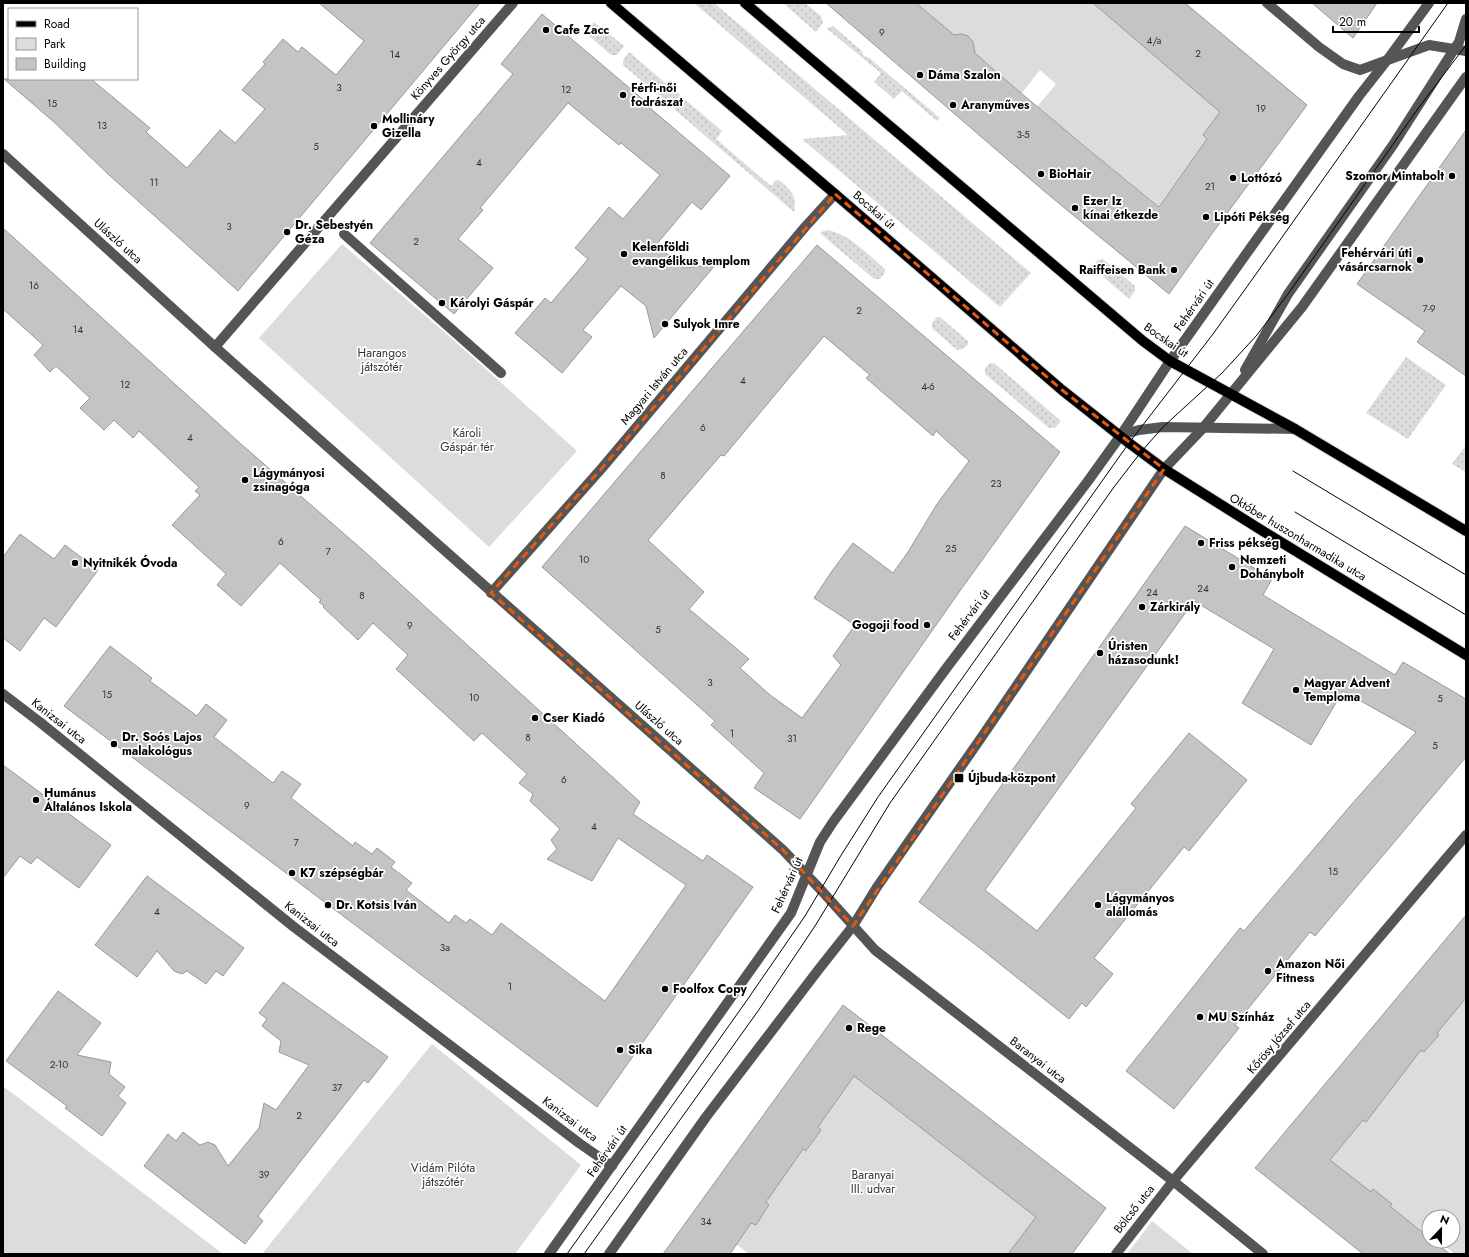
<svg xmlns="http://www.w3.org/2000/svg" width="1469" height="1257" font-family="Jost,sans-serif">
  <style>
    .grass { fill: url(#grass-dots) }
    .green { fill: #dcdcdc }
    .building { fill: #c4c4c4; stroke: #999; fill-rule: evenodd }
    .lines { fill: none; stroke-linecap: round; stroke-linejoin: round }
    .major-casing { stroke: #dbdbdb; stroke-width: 12 }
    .minor { stroke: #555; stroke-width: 10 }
    .major { stroke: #000; stroke-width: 10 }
    .tram { stroke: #000; stroke-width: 1 }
    .marked { fill: none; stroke: #e8590c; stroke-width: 3; stroke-dasharray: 8 5; stroke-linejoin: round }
    .poi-dot { fill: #000; stroke: #fff; stroke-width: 1.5 }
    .labels { text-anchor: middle; stroke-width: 3.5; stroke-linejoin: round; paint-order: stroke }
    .number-label { font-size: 10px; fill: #313131 }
    .poi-label { font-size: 12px; font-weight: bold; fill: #000; stroke: #fff; text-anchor: start }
    .street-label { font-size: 12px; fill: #000; stroke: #fff }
    .park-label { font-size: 12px; fill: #333; stroke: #fff }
  </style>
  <defs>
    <pattern id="grass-dots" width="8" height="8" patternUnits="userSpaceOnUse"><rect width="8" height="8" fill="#dcdcdc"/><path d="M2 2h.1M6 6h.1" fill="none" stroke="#bbb" stroke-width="1.8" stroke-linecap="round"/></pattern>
  </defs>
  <rect width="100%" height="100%" fill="#fff"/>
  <g class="grass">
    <path d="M694,3H714L1031,273L1000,307L802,139L848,135Z"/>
    <path d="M783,3H805L821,16L823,23L816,32Z"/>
    <path d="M594,22L624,46L617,55H611L588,35L587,30Z"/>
    <path d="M833,26L863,52L862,54L867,58L868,57L940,118L937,121L902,91L894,99L874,82L881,73L826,28Z"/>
    <path d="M629,52L722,131L716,139L771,186L776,180H779C791,190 797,195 794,212L623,65V60Z"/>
    <path d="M827,230C850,234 867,254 885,269V272L880,279H874L821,234V232Z"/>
    <path d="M1103,259L1135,286V291L1129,299L1092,267L1098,260Z"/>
    <path d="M937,317H940L968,341V344L963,349L957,350L932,328V323Z"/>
    <path d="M1406,357L1446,385L1408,439L1366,413Z"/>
    <path d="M990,363H994L1061,421L1055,428H1049L985,374V368Z"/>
    <path d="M1466,445V472L1452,464Z"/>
  </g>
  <g class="green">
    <path d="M916,3H1093L1221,111L1203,135L1207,139L1159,206L1037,107L1056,84L1040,70L1021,94L973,51C975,40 967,31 955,36Z"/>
    <path d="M342,244L450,337L577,451L489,547L259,338Z"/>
    <path d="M1466,998V1254H1455L1444,1246L1442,1248L1433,1241H1453V1217H1429V1238L1390,1206L1391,1204L1371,1192L1330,1160L1363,1120L1366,1122L1421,1050L1424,1052L1439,1035L1437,1033Z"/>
    <path d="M432,1044L581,1165L515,1254H262Z"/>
    <path d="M854,1076L1037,1217L1008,1254H749L736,1244L751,1223L756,1225L769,1206L766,1202L803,1149L807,1151L821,1130L818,1127Z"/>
    <path d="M3,1086L223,1254H3Z"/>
    <path d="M1152,1221L1193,1254H1127Z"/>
  </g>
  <g class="building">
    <path d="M319,3H480L238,291L108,174L55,123L4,79H91L150,128L146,132L187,168L220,130L235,143L265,109L242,90L265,64L263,62L283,39L298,52L302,47L336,75L364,41Z"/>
    <path d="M826,3H916L954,35L962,34L968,36L973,42L975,53L1002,77L1083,145L1159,207L1207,139L1203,135L1220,112L1093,3H1185L1307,105L1211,235L1169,294L1044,191Z"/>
    <path d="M1312,3H1377L1353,38Z"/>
    <path d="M542,14L652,107L650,108L730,176L701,210L692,202L656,245L684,268L716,264L654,338L646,306L621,286L583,330L592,337L562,373L515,333L545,298L551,303L588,259L575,248L609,207L623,219L660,175L621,143L619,145L568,103L480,208L483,210L458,239L493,268L454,314L370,243L513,74L501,64Z"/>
    <path d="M1466,130V376L1417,342L1425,331L1357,284Z"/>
    <path d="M3,228L241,444L365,552L640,802L633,814L703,861L707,855L753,887L597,1107L64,706L110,646L152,678L150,681L197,716L206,704L227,720L214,737L273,783L282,771L301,784L291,798L353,846L355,842L372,854L377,848L395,862L391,867L412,883L406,890L449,923L455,915L466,923L470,919L492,935L501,923L605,1001L686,885L618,838L592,881L547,859L557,849L551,840L560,829L530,801L533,794L519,783L527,774L482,733L474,741L396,669L408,655L373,623L358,640L323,607L324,606L319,602L321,600L280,563L241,606L217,585L226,574L172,525L200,495L195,491L199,487L139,431L133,438L114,420L104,430L80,408L90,398L56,366L50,372L34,355L43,345L3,309Z"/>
    <path d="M817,245L1060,452L962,588L800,819L754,788L764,773L711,725L715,721L542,567ZM824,336L870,375L866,378L910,416L933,436L936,431L969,461L937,504L908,552L893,573L853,543L832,571L814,598L855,625L833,656L841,665L802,718L770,695L740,668L749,659L689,609L704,592L648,540L721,455L724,456Z"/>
    <path d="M1185,526L1272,579L1263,595L1395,675L1403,662L1466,699V757L1315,936L1310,932L1235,1025L1239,1028L1174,1109L1126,1071L1240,928L1244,931L1351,805L1416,732L1343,691L1311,745L1242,703L1274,649L1194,601L985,890L1037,931L1136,808L1131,804L1189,733L1247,780L1189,851L1184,847L1094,958L1113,974L1086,1007L1082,1003L1069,1019L976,945L919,902Z"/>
    <path d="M20,534L54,559L65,545L98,570L56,627L44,618L20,651L3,638V557Z"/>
    <path d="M3,765L111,845L79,888L37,857L31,864L20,856L3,878Z"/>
    <path d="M147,876L244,948L223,976L216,971L206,984L187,971L182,974L174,971L157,951L137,977L95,945Z"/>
    <path d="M1466,915V998L1437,1033L1439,1035L1424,1052L1421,1050L1366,1122L1363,1120L1330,1160L1371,1192L1373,1189L1392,1204L1390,1206L1429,1238V1241H1433L1450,1254H1363L1255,1168Z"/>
    <path d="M283,982L388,1057L368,1083L364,1080L258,1216L263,1221L245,1244L144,1166L168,1134L176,1141L183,1132L200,1145L208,1142L215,1145L228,1166L259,1128L264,1103L276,1110L309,1065L279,1052L281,1041L262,1026L267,1019L259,1013Z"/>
    <path d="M58,991L101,1023L77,1055L111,1062L109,1074L125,1087L118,1096L126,1103L102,1136L65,1108L67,1106L6,1061Z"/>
    <path d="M843,1005L1106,1208L1072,1254H1008L1036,1217L854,1076L818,1127L821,1130L806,1151L803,1149L766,1202L769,1205L756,1225L751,1223L730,1254H663Z"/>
  </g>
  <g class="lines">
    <g class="major-casing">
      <g id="major">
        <path d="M611,3L835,194L1062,390L1129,443L1164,469L1258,528L1466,655"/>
        <path d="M745,3L1143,341L1170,361L1295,429L1466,531"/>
      </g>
    </g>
    <g class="minor">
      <path d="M1267,3L1319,47L1343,64L1360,70L1429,45L1466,51"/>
      <path d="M3,154L215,347L783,850L821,890L875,950L1173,1181L1263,1254"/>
      <path d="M344,234L501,373"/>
      <path d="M215,347L513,3"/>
      <path d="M1245,370L1288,294L1393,145L1455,48L1459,42L1466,19"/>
      <path d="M1121,435L1139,430L1163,427L1295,429"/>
      <path d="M491,593L602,468L805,227L835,194"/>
      <path d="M3,694L41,723L294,927L579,1143L612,1166"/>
      <path d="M549,1254L791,913L820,842L833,822L945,670L1088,481L1121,435L1170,361L1254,243L1359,96L1388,59L1429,3"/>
      <path d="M609,1254L706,1117L819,969L853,926L877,887L981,738L1164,469L1203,428L1302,307L1466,77"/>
      <path d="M1116,1254L1173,1181L1466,835"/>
    </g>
    <use href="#major" class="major"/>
    <g class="tram">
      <path d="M1293,471L1466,575"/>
      <path d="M1295,512L1466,615"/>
      <path d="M567,1254L745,1003L805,916L840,857L878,797L1129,443L1213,334L1256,274L1448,3"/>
      <path d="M584,1254L758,1011L815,926L890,803L1114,487L1141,452L1163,427L1222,373L1257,335L1288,294L1417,110L1466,45"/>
    </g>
  </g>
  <path class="marked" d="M835,194L1062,390L1164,469L853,926L783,850L491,593L602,468Z"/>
  <g class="poi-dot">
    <circle cx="546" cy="30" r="4"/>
    <circle cx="920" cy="75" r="4"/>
    <circle cx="623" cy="95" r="4"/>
    <circle cx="953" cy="105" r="4"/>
    <circle cx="374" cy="126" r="4"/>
    <circle cx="1041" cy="174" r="4"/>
    <circle cx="1452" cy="176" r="4"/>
    <circle cx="1233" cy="178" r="4"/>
    <circle cx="1075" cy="208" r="4"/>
    <circle cx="1206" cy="217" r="4"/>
    <circle cx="287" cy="232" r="4"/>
    <circle cx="624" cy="254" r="4"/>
    <circle cx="1420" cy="260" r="4"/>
    <circle cx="1174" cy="270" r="4"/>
    <circle cx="442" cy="303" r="4"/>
    <circle cx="665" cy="324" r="4"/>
    <circle cx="245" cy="480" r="4"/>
    <circle cx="1201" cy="543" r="4"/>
    <circle cx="75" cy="563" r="4"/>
    <circle cx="1232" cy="567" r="4"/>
    <circle cx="1142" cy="607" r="4"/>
    <circle cx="927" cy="625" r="4"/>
    <circle cx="1100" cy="653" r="4"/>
    <circle cx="1296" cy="690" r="4"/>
    <circle cx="535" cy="718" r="4"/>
    <circle cx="114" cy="744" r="4"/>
    <rect x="954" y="773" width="10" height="10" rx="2"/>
    <circle cx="36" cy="800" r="4"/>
    <circle cx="292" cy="873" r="4"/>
    <circle cx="328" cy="905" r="4"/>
    <circle cx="1098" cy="905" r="4"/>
    <circle cx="1268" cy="971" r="4"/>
    <circle cx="665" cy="989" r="4"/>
    <circle cx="1200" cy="1017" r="4"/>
    <circle cx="849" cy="1028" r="4"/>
    <circle cx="620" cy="1050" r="4"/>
  </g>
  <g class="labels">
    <g class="number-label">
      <text x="882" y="36">9</text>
      <text x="1154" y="44">4/a</text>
      <text x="1198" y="57">2</text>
      <text x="395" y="58">14</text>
      <text x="339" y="91">3</text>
      <text x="566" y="93">12</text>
      <text x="52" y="107">15</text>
      <text x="1261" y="112">19</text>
      <text x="102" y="129">13</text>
      <text x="1023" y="138">3-5</text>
      <text x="316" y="150">5</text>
      <text x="479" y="166">4</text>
      <text x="154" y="186">11</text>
      <text x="1210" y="190">21</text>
      <text x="229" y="230">3</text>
      <text x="416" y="245">2</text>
      <text x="34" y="289">16</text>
      <text x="1429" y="312">7-9</text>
      <text x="859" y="314">2</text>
      <text x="78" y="333">14</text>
      <text x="743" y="384">4</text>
      <text x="125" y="388">12</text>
      <text x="928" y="390">4-6</text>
      <text x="703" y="431">6</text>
      <text x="190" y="441">4</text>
      <text x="663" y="479">8</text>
      <text x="996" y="487">23</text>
      <text x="281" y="545">6</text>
      <text x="951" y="552">25</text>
      <text x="328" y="555">7</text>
      <text x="584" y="563">10</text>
      <text x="1203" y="592">24</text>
      <text x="1152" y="596">24</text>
      <text x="362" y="599">8</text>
      <text x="410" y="629">9</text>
      <text x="658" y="633">5</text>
      <text x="710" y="686">3</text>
      <text x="107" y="698">15</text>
      <text x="474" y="701">10</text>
      <text x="1440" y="702">5</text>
      <text x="732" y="737">1</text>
      <text x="528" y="741">8</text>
      <text x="792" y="742">31</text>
      <text x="1435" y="749">5</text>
      <text x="564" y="783">6</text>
      <text x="247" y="809">9</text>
      <text x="594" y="830">4</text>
      <text x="296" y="846">7</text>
      <text x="1333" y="875">15</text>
      <text x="157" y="915">4</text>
      <text x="445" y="951">3a</text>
      <text x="510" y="990">1</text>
      <text x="59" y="1068">2-10</text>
      <text x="337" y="1091">37</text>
      <text x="299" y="1119">2</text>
      <text x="264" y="1178">39</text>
      <text x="706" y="1225">34</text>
    </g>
    <g class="poi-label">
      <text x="554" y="34">Cafe Zacc</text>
      <text x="928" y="79">Dáma Szalon</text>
      <text x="631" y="92">Férfi-női<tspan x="631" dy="14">fodrászat</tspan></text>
      <text x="961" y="109">Aranyműves</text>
      <text x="382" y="123">Mollináry<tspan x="382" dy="14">Gizella</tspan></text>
      <text x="1049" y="178">BioHair</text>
      <text x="1444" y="180" text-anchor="end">Szomor Mintabolt</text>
      <text x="1241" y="182">Lottózó</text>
      <text x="1083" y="205">Ezer Iz<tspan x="1083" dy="14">kínai étkezde</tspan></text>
      <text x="1214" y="221">Lipóti Pékség</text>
      <text x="295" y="229">Dr. Sebestyén<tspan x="295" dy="14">Géza</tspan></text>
      <text x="632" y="251">Kelenföldi<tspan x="632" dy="14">evangélikus templom</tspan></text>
      <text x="1412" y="257" text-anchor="end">Fehérvári úti<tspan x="1412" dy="14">vásárcsarnok</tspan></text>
      <text x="1166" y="274" text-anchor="end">Raiffeisen Bank</text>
      <text x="450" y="307">Károlyi Gáspár</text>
      <text x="673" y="328">Sulyok Imre</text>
      <text x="253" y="477">Lágymányosi<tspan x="253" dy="14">zsinagóga</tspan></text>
      <text x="1209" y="547">Friss pékség</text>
      <text x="1240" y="564">Nemzeti<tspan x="1240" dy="14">Dohánybolt</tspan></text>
      <text x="83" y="567">Nyitnikék Óvoda</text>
      <text x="1150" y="611">Zárkirály</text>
      <text x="919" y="629" text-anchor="end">Gogoji food</text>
      <text x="1108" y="650">Úristen<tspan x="1108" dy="14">házasodunk!</tspan></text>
      <text x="1304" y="687">Magyar Advent<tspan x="1304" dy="14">Temploma</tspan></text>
      <text x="543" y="722">Cser Kiadó</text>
      <text x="122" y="741">Dr. Soós Lajos<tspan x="122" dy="14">malakológus</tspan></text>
      <text x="968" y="782">Újbuda-központ</text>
      <text x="44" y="797">Humánus<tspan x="44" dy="14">Általános Iskola</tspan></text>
      <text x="300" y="877">K7 szépségbár</text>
      <text x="1106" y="902">Lágymányos<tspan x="1106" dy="14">alállomás</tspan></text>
      <text x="336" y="909">Dr. Kotsis Iván</text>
      <text x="1276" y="968">Amazon Női<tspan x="1276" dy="14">Fitness</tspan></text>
      <text x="673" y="993">Foolfox Copy</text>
      <text x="1208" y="1021">MU Színház</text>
      <text x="857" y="1032">Rege</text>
      <text x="628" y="1054">Sika</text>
    </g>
    <g class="street-label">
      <text transform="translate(448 58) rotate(-49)" y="4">Könyves György utca</text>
      <text transform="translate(874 210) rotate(41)" y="4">Bocskai út</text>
      <text transform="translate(118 241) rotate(42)" y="4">Ulászló utca</text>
      <text transform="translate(1194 305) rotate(-55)" y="4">Fehérvári út</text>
      <text transform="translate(1166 340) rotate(35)" y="4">Bocskai út</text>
      <text transform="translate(654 386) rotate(-50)" y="4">Magyari István utca</text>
      <text transform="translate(1298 537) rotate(31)" y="4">Október huszonharmadika utca</text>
      <text transform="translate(969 615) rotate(-53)" y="4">Fehérvári út</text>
      <text transform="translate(59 721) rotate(38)" y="4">Kanizsai utca</text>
      <text transform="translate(659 723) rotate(41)" y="4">Ulászló utca</text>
      <text transform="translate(787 885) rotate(-66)" y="4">Fehérvári út</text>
      <text transform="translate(312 924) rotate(38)" y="4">Kanizsai utca</text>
      <text transform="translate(1279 1037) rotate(-50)" y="4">Kőrösy József utca</text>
      <text transform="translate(1038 1060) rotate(38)" y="4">Baranyai utca</text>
      <text transform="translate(570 1119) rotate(37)" y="4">Kanizsai utca</text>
      <text transform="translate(607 1151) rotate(-55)" y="4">Fehérvári út</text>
      <text transform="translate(1134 1209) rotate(-52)" y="4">Bölcső utca</text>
    </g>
    <g class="park-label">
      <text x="382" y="357">Harangos<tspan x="382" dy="14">játszótér</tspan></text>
      <text x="467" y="437">Károli<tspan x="467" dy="14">Gáspár tér</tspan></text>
      <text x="443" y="1172">Vidám Pilóta<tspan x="443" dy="14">játszótér</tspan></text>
      <text x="873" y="1179">Baranyai<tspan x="873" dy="14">III. udvar</tspan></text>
    </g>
  </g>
  <rect width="1469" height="1257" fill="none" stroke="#000000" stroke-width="8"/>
  <rect x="8" y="8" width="130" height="72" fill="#ffffff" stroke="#999999"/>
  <rect x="16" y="21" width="20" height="6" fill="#000000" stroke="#999999"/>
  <text x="44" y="28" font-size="12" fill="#000000">Road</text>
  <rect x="16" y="38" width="20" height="12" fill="#dcdcdc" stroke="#999999"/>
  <text x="44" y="48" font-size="12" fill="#000000">Park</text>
  <rect x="16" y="58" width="20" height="12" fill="#c4c4c4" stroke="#999999"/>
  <text x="44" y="68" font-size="12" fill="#000000">Building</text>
  <g transform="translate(1441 1229) rotate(22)"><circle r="19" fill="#ffffff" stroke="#999999"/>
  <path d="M0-3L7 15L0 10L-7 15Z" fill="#000000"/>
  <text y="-6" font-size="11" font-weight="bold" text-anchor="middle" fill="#000000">N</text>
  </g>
  <path d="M1333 26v6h86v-6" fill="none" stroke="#000000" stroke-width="2"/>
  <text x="1339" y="26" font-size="12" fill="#000000" stroke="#ffffff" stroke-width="3" paint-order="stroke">20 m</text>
</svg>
